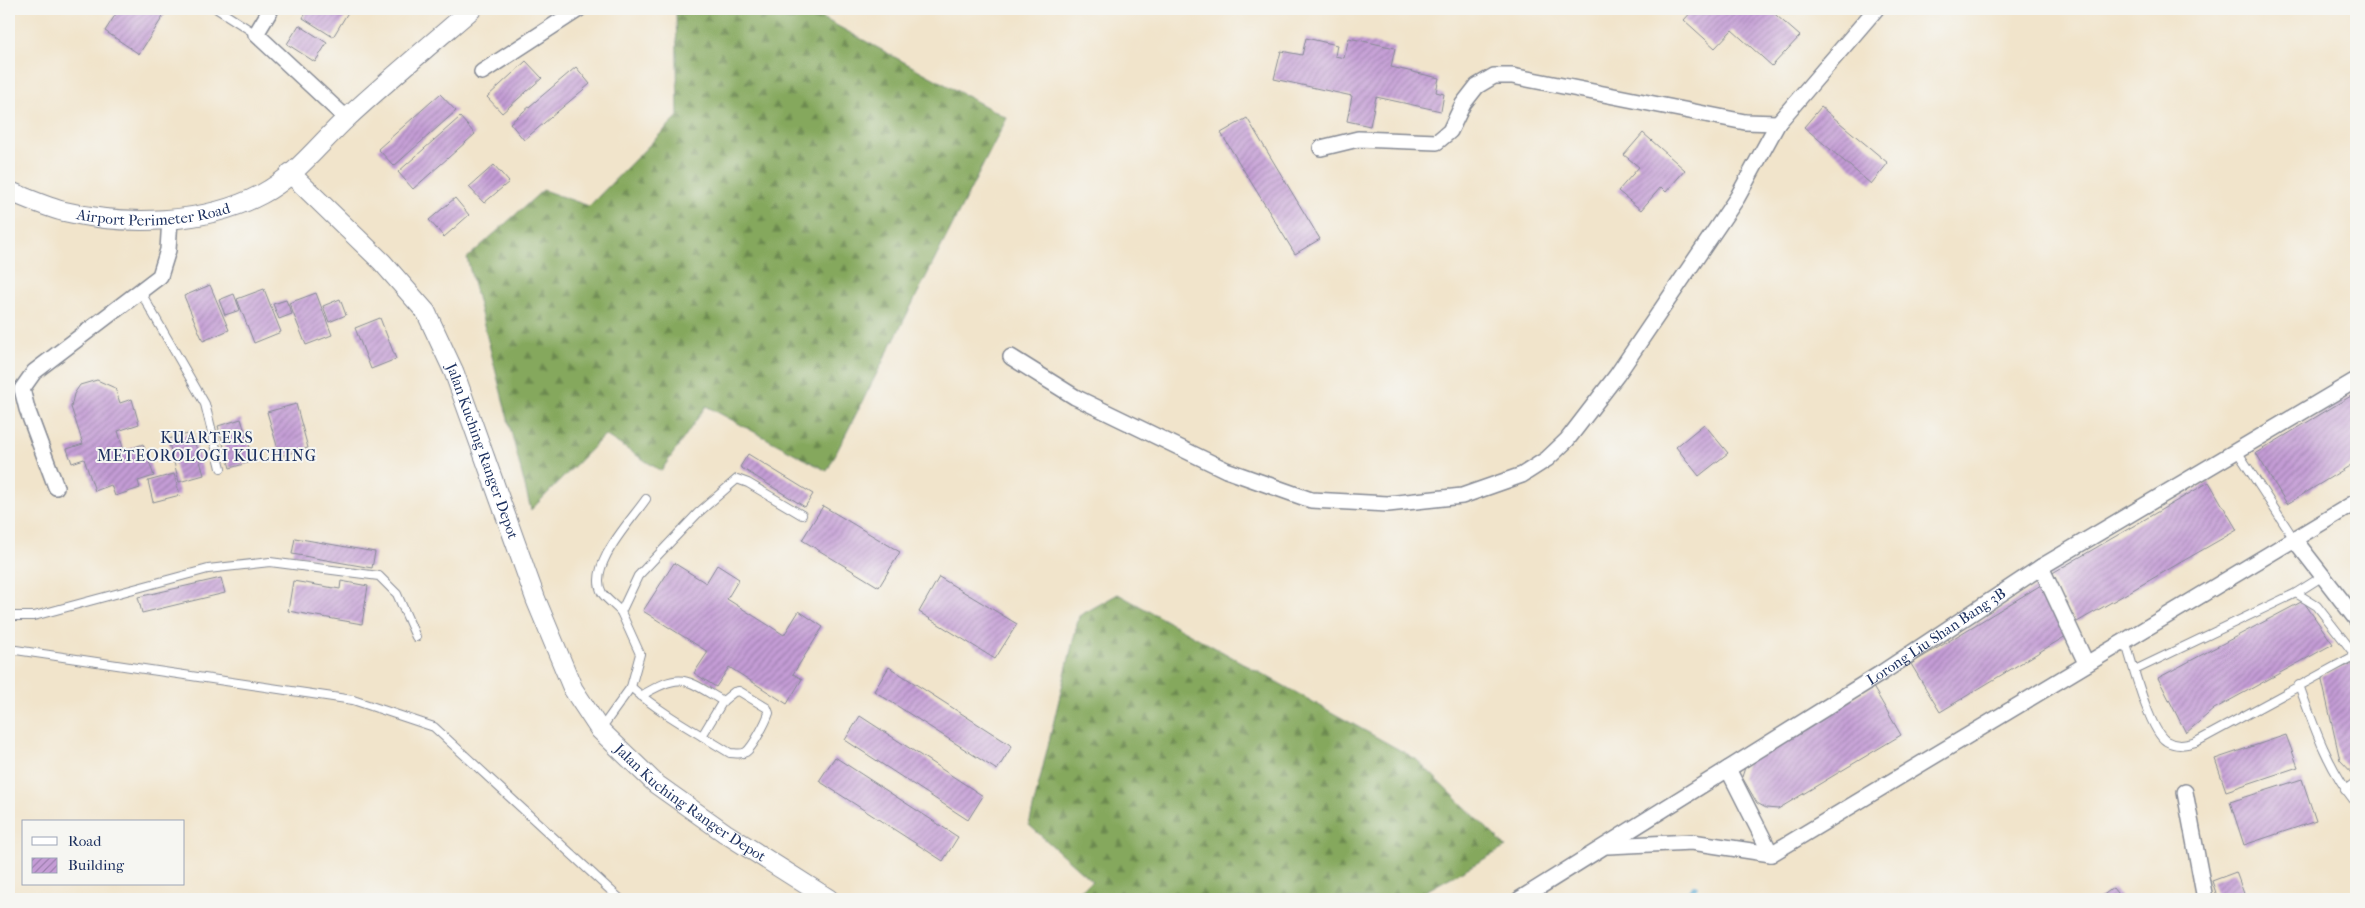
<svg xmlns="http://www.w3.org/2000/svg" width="2365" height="908" font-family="'IM FELL French Canon',serif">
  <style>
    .forest { fill: url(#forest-firs); stroke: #506c5e }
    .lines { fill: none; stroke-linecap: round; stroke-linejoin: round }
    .stream { stroke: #56a7d0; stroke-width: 5.5 }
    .building { fill: url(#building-hatch) }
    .service-casing { stroke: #868a94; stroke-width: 10 }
    .minor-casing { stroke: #868a94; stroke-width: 18 }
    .tertiary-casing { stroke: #868a94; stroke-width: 21 }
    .service { stroke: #fff; stroke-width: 8 }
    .minor { stroke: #fff; stroke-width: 15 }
    .tertiary { stroke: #fff; stroke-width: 19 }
    .labels { text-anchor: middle; stroke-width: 4; stroke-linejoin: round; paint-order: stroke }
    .street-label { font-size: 15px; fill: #1b2f5e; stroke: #f6f6f2 }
    .neighbourhood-label { font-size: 16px; letter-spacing: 1px; fill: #1b2f5e; stroke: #f6f6f2 }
  </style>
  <defs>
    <pattern id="forest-firs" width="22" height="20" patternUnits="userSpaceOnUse" patternTransform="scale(1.25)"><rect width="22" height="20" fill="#85a85d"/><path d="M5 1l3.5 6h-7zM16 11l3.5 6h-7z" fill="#6c8950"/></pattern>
    <pattern id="building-hatch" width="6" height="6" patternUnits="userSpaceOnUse" patternTransform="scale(1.25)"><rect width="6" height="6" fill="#c49cd5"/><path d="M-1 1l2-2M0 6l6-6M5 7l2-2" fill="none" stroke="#9e80b0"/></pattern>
  </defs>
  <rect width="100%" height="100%" fill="#f6f6f2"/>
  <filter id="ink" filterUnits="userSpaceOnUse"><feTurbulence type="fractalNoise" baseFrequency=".02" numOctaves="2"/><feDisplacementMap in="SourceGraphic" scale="10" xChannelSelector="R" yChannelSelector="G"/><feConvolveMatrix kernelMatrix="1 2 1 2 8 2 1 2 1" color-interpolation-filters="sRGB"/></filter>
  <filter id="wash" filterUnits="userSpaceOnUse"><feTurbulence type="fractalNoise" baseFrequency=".0096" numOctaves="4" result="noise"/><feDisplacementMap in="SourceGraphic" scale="20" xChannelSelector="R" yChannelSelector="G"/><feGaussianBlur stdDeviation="1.12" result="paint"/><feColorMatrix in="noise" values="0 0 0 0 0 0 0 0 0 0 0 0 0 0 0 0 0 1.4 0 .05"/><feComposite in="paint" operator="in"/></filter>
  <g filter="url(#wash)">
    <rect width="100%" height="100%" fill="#f1e4cb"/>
    <g class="forest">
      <path d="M676,9H814L821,17L1007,118L827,471L706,406L661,471L605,435L531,510L467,258L543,190L589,206L678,116Z"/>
      <path d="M1118,594L1416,759L1506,847L1411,899H1069L1092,881L1029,825L1079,616Z"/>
    </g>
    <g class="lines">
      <path class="stream" d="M1688,899L1686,896L1695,887"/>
    </g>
    <g id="blocks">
      <g class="building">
        <path d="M119,9H168L139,54L105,31Z"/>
        <path d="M308,9H350L333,37L303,18Z"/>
        <path d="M1694,9H1769L1800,36L1772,66L1732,30L1715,48L1684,20Z"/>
        <path d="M299,25L327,43L315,62L287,44Z"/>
        <path d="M1306,38L1337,45L1335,56L1344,58L1349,38L1395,48L1391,67L1439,78L1436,92L1444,94L1441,111L1376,97L1370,126L1347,121L1352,96L1274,79L1281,51L1302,55Z"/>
        <path d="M526,61L542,78L502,113L487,97Z"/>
        <path d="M576,67L590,84L524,140L510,123Z"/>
        <path d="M440,94L456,111L394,166L378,149Z"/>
        <path d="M1821,107L1888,163L1871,184L1804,127Z"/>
        <path d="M460,117L475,134L413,189L398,172Z"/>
        <path d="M1247,118L1320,239L1295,254L1221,133Z"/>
        <path d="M1643,133L1685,170L1666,192L1661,187L1641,210L1618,191L1639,167L1624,155Z"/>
        <path d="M494,165L509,182L484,203L469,187Z"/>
        <path d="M455,198L469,215L444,237L429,220Z"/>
        <path d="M210,285L229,330L203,341L184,296Z"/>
        <path d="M264,289L281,332L254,343L237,299Z"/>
        <path d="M316,293L332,335L306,345L289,303Z"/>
        <path d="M234,294L240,310L225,315L219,300Z"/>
        <path d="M340,299L346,315L329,322L323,306Z"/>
        <path d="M286,300L292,314L279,319L273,304Z"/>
        <path d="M380,318L396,359L371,369L355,328Z"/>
        <path d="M97,380L115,388L120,403L132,399L139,424L118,431L124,451L143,444L154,476L138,481L140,488L115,496L111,485L95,491L84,459L72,463L67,449L83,444L71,407L74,394L80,385Z"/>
        <path d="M2356,393V462L2287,504L2256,453Z"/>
        <path d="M296,404L308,448L280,456L267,412Z"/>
        <path d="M241,419L254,461L230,468L218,426Z"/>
        <path d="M1704,424L1728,453L1699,476L1676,447Z"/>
        <path d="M192,433L204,475L179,482L168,439Z"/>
        <path d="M748,454L813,494L805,507L740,467Z"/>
        <path d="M174,474L180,495L153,502L148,481Z"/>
        <path d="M2209,482L2237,530L2077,622L2049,575Z"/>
        <path d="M823,506L900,552L879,587L802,540Z"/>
        <path d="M295,538L375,552L372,568L292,554Z"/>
        <path d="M674,563L706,583L717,565L739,579L727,599L784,635L799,611L823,627L793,674L802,679L787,704L729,667L716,687L694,673L708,652L643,611Z"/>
        <path d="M939,577L1017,624L995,659L919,612Z"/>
        <path d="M221,578L225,593L142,613L138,597Z"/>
        <path d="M293,581L340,589L341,581L368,586L362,624L288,611Z"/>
        <path d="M2041,585L2071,633L1940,712L1911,664Z"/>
        <path d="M2303,601L2333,644L2214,709L2186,733L2158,678Z"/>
        <path d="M2356,662V777L2340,760L2321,676Z"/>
        <path d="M889,667L1012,746L997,770L874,691Z"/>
        <path d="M1873,687L1901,735L1778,809L1766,808L1757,803L1742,777L1748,758Z"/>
        <path d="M860,716L983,796L968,820L845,740Z"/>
        <path d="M2286,735L2298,767L2226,791L2215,759Z"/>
        <path d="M835,757L958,837L943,861L819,781Z"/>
        <path d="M2302,779L2316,821L2244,845L2230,802Z"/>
        <path d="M2236,872L2246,899H2218L2212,881Z"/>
        <path d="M2113,888L2122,899H2098Z"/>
      </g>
    </g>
  </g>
  <g filter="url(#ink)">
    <use href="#blocks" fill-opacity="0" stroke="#868a94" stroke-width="1"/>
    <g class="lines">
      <g class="service-casing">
        <g id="service">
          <path d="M217,9L256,34"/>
          <path d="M140,291L205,404L221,468"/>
          <path d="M2237,451L2294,539"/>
          <path d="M2296,593L2323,576"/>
          <path d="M621,612C616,606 607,600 602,593C587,566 631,521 646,499"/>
          <path d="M9,616H34L208,569L270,562L379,576L397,594L416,637"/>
          <path d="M2125,640C2132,662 2149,730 2166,741C2176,747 2185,745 2196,742L2356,655"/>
          <path d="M9,649L353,700L434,727L620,899"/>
          <path d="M2135,670L2296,593L2317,606L2356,656"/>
          <path d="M2299,685C2314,727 2328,768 2356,803"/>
          <path d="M631,687C660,713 696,732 730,753C735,753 741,755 746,752C753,747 766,722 769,713L767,708L739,691L734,692L723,701C685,679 682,671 641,696"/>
          <path d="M600,730L631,687L640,654L621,612L638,576L698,513L737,479L748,483L802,515"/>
          <path d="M702,736L723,701"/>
          <path d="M2345,790L2356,782"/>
        </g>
      </g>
      <g class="minor-casing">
        <g id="minor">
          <path d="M271,9L256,34L346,118"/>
          <path d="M482,72L579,9"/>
          <path d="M1321,148L1358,139L1437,142L1450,131L1463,104L1477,86L1494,76H1512L1745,122L1778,123L1876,9"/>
          <path d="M1011,357L1075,397L1226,470L1311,500L1388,504L1462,496L1522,475L1547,459L1567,440L1617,375L1737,198L1778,123"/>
          <path d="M56,487L27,409L22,389L34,372L160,276L168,250L170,219"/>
          <path d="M2294,539L2356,619"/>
          <path d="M2041,567L2086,663"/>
          <path d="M1728,769L1771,854"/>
          <path d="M2185,792L2205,899"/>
          <path d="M1608,846L1692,842L1771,854L2356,502"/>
          <path id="s1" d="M1520,899L1883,672L2041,567L2356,380"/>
        </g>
      </g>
      <g class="tertiary-casing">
        <g id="tertiary">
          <path id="s2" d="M290,173L382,262L426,312L454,372L536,600L573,689L600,730L656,784L725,833L829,899"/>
          <path id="s3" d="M9,191C26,198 44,206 62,211C125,226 204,225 262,194C295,177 320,143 347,118C387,81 430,45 472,9"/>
        </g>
      </g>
      <use href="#service" class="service"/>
      <use href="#minor" class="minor"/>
      <use href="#tertiary" class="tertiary"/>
    </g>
  </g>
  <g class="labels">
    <g class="street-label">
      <text dy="5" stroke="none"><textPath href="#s3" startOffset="149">Airport Perimeter Road</textPath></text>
      <text dy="5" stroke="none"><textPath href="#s2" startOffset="345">Jalan Kuching Ranger Depot</textPath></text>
      <text dy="5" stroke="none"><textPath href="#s1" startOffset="492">Lorong Liu Shan Bang 3B</textPath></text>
      <text dy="5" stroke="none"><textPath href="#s2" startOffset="765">Jalan Kuching Ranger Depot</textPath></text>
    </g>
    <g class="neighbourhood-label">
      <text x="207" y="443">KUARTERS<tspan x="207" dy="18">METEOROLOGI KUCHING</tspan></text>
    </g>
  </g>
  <rect width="2365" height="908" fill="none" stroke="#f6f6f2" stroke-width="30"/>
  <rect x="22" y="820" width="162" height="65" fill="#f6f6f2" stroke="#9ea6b7"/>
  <rect x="32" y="837" width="25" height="8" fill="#ffffff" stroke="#9ea6b7"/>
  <text x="68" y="846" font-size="15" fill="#1b2f5e">Road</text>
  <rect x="32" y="858" width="25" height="15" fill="url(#building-hatch)" stroke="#9ea6b7"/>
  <text x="68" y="870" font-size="15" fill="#1b2f5e">Building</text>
</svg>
